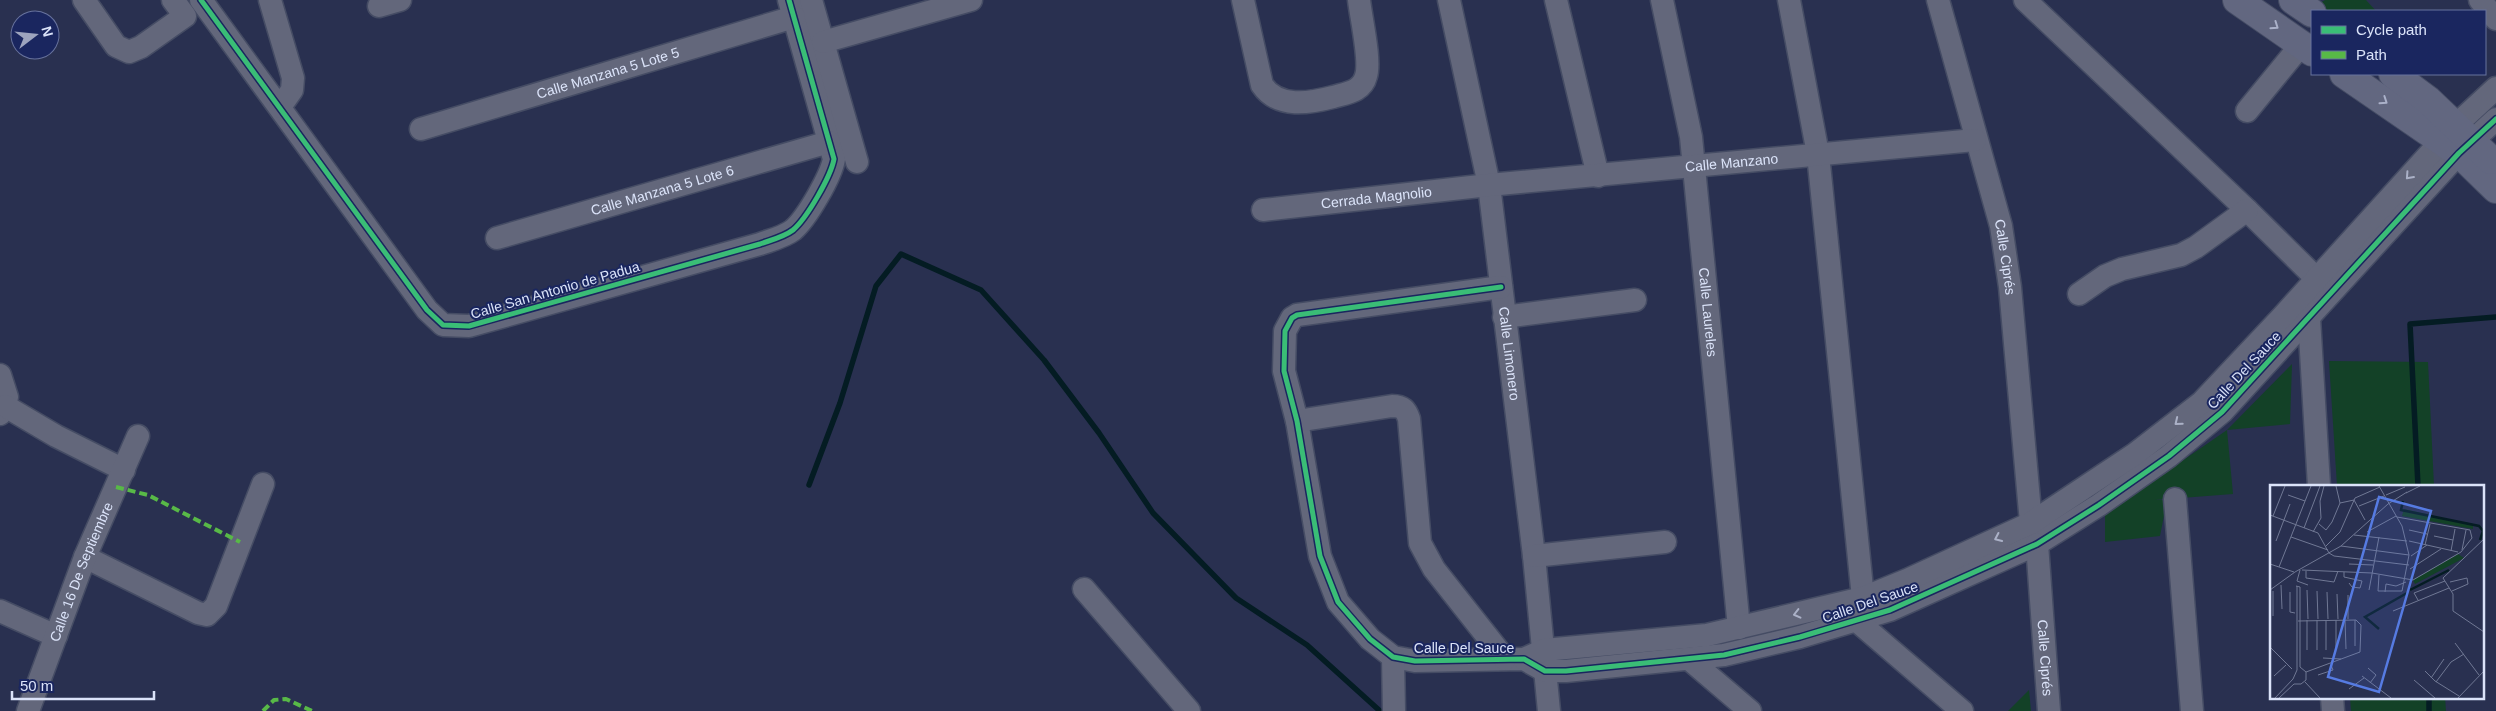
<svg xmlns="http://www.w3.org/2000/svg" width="2496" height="711" font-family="Helvetica,sans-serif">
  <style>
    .green { fill: #134127 }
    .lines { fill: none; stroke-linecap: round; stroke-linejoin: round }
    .stream { stroke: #041c23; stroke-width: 5.5 }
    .minor-casing { stroke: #454c64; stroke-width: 25 }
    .major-casing { stroke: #454c64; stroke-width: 30 }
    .minor { stroke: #63677b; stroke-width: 22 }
    .major { stroke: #626780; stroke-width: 28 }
    .quiet { stroke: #58b947; stroke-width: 4; stroke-dasharray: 8 4; stroke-linecap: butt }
    .cycleway-casing { stroke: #1a265f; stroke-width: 8 }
    .cycleway { stroke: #3abd76; stroke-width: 5 }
    .oneway { stroke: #abb1c9 }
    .oneway2 { stroke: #abb1c7 }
    .labels { text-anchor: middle; stroke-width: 4; stroke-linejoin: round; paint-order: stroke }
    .street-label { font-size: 14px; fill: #dbe3f9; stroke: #1a265f }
    .inset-river { fill: none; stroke: #041c23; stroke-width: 2.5 }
    .inset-road { fill: none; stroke: #707894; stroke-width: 1 }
    .view { fill: #567be2; fill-opacity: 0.15; stroke: #567be2; stroke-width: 2.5 }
    .inset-edge { fill: none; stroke: #dbe3f9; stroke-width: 2.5 }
  </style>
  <rect width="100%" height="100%" fill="#293050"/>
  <g class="green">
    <path d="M2325,0H2366L2376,11H2327L2317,5Z"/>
    <path d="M2329,361L2428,362L2434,486H2337Z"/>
    <path d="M2292,364L2290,424L2227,430L2233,494L2155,500H2167L2160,536L2105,542V514L2227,430Z"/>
    <path d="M2029,690L2031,711H2008Z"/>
    <path d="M2350,697H2445L2446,711H2351Z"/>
  </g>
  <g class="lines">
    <g class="stream">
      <path d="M809,485L840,403L876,286L901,254L981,290L1044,360L1099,433L1153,513L1236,598L1307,645L1380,711"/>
      <path d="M2418,486L2410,324L2496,317"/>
      <path d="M2429,697V711"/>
    </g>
    <g class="minor-casing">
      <g id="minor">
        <path d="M84,0L116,46L129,52L141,47L185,16L173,0"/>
        <path d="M201,0L427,310L443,325L469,326L760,244C771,240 784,237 793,230C807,218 831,176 834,159L789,0"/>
        <path d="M270,0L293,78L292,90L280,107"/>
        <path d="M811,0L857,162"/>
        <path d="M1243,0L1262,85C1278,109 1310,103 1333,97C1346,93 1362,92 1366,76C1371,61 1361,18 1359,0"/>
        <path id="s1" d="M1449,0L1489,185L1534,556L1549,711"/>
        <path d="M1556,0L1598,176"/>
        <path id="s2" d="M1662,0L1691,137L1739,628"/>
        <path d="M1789,0L1818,154L1863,598"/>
        <path id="s3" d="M1938,0L2001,226L2010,287L2031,523"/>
        <path d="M2025,0L2247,210L2316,278"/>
        <path d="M2480,0L2496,19"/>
        <path d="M379,6L400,0"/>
        <path d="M823,42L971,0"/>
        <path d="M2247,111L2301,45"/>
        <path id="s4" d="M421,129L794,17"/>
        <path id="s5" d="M1263,210L1489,185L1975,140"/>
        <path id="s6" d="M497,238L829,142"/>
        <path d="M1501,287L1297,315L1292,318L1285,331L1284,371L1297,421L1320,556L1338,602L1370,639L1393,657L1415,661L1524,659L1545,671H1566L1724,655L1800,637L1890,610L2037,544L2099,505L2169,456L2222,412L2459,153L2496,119"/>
        <path d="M2079,294L2105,276L2122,269L2181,255L2196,247L2247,210"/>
        <path d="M2306,309L2309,318L2319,486"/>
        <path d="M1504,317L1635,300"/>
        <path d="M0,375L7,397L0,414"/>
        <path d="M5,406L56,436L124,470"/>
        <path d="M1297,421L1392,406C1403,406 1406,410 1409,419L1420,543L1434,569L1505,659"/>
        <path d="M2175,499L2192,711"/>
        <path id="s7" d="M2037,544L2049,711"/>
        <path d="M1534,556L1665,542"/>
        <path d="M85,557L198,613L207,615L216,606L263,484"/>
        <path d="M1084,589L1189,711"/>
        <path d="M0,611L56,636"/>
        <path d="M1857,621L1962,711"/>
        <path d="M1393,657L1394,711"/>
        <path d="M1524,659L1544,650L1707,635L1863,598L1907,580L2031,523L2135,454L2201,403L2283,316L2456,125L2496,88"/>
        <path d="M1689,659L1750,711"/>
        <path d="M2332,697L2333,711"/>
        <path id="s8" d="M28,711L85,557L138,436"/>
      </g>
    </g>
    <g class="major-casing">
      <g id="major">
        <path d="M2237,0L2312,52"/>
        <path d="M2293,0L2312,13"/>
        <path d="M2344,74L2459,153L2496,189"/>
        <path d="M2393,74L2428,100L2491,160"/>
      </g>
    </g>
    <use href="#minor" class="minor"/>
    <use href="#major" class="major"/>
    <g class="quiet">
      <path d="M116,487L148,495L240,542"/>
      <path d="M263,711L274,700L286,699L312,711"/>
    </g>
    <g class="cycleway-casing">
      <g id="cycleway">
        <path d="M201,0L427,310L443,325L469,326L760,244C771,240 784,237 793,230C807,218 831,176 834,159L789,0"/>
        <path d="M1501,287L1297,315L1292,318L1285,331L1284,371L1297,421L1320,556L1338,602L1370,639L1393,657L1415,661L1524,659L1545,671H1566L1724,655L1800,637L1890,610L2037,544L2099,505L2169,456L2222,412L2459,153L2496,119"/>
      </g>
    </g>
    <use href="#cycleway" class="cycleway"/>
  </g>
  <defs><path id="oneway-chevron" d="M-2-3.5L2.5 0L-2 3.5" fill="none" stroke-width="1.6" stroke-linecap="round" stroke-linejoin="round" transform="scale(1.25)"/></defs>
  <g class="oneway">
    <use href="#oneway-chevron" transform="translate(2275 26) rotate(35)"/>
    <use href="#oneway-chevron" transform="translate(2384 101) rotate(34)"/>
  </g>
  <g class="oneway2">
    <use href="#oneway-chevron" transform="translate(2409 176) rotate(132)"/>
    <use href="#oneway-chevron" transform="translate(2178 422) rotate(141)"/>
    <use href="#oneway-chevron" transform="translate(1998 538) rotate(155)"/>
    <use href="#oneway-chevron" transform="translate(1797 614) rotate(166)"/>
  </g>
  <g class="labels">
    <g class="street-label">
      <text dy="5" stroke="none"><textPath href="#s4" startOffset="195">Calle Manzana 5 Lote 5</textPath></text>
      <text dy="5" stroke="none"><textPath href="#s5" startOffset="471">Calle Manzano</textPath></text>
      <text dy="5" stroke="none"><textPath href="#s6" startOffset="172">Calle Manzana 5 Lote 6</textPath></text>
      <text dy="5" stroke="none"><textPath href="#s5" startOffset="114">Cerrada Magnolio</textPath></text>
      <text dy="5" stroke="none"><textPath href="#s3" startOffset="266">Calle Ciprés</textPath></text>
      <text transform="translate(555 290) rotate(-16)" y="5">Calle San Antonio de Padua</text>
      <text dy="5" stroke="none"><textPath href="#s2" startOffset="316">Calle Laureles</textPath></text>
      <text dy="5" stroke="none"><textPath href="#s1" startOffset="359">Calle Limonero</textPath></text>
      <text transform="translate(2244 370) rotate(-47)" y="5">Calle Del Sauce</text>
      <text dy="5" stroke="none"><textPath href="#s8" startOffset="149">Calle 16 De Septiembre</textPath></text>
      <text transform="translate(1870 602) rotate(-19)" y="5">Calle Del Sauce</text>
      <text x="1464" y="653">Calle Del Sauce</text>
      <text dy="5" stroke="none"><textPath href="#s7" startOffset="114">Calle Ciprés</textPath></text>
    </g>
  </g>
  <g transform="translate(2270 485)">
    <rect width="214" height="214" fill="#293050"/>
    <path d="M134,24L203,40V44L132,31ZM188,69L194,73L145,99L143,95Z" fill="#134127"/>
    <path class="inset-river" d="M133,16L131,25L209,41L213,46L210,55M140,105L179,85M109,144L95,132L137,108"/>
    <path class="inset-road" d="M109,1L132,41L139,70L132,106H108L109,90M136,8L150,1M18,10L35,16M116,10L135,2M70,18L84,15L95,35M89,21L114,11M0,30L48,48L59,68L64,71L139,80M3,31L15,1M49,39L56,45L62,37L70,18L66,1M34,43L50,1M139,45L157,49M43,47L51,33L50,16L54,1M97,47L126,31M84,50L137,56M164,51L183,55M21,52L58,65M214,54L173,93L183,109V126L214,147M6,56L20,19M139,56L188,67M155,60L160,39M56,61L70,47L85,13L110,2M71,61L139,70M192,65L196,45M181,66L185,44M141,71L157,60M0,79L24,87M79,79L103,80M9,82L41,1M140,84L171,64M30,85L27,96L38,100M32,85L102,88L143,95L191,67L202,53L200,45L127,32M36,86V93L64,97L68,86M74,87V92L92,96L90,103L82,102L79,98M180,97L197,93L198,99L182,106M11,100L12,124M26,101L30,102V182M0,105L25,87L71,61L118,19L137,7M37,105L38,134M99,105L109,52M3,106V131M47,106L48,134M20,107V127L25,128M57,107L58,134M115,107L116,99L126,101L136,97M67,109L68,134M78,110V134M148,115L144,108L175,96M123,126L179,103M37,135V165M47,135V165M56,135V165M66,135V165M75,135L76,164M85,135V161M28,136L86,135L91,140L90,167L36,187M185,158L209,190M0,162L22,184M53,173L71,174M98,183L106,190L100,198M155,186L165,196L189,211M48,190L63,185L61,180M4,191L16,180M92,191L121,213M161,193L174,174M144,195L165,213M35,197L50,213M166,197L181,177L194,169M24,199H31L36,195V187L30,182M79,204L94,193M5,213L23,194L27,185V101M9,213L24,199M188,213L214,186"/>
    <path class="view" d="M109,12L161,26L109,207L58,192Z"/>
    <rect width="214" height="214" class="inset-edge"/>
  </g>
  <rect x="2311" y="10" width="175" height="65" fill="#1a265f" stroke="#67729d"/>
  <rect x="2321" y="26" width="25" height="8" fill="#3abd76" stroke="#67729d"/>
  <text x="2356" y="35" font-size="15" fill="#dbe3f9">Cycle path</text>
  <rect x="2321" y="51" width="25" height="8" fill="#58b947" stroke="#67729d"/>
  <text x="2356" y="60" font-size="15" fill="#dbe3f9">Path</text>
  <g transform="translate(35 35) rotate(74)"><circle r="24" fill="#1a265f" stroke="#67729d"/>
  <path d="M0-4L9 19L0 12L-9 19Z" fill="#9da4be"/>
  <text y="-8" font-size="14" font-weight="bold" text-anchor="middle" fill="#dbe3f9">N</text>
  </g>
  <path d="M12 691v8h142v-8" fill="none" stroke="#dbe3f9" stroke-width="2.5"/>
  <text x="20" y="691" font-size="15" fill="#dbe3f9" stroke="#1a265f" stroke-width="4" paint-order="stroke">50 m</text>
</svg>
